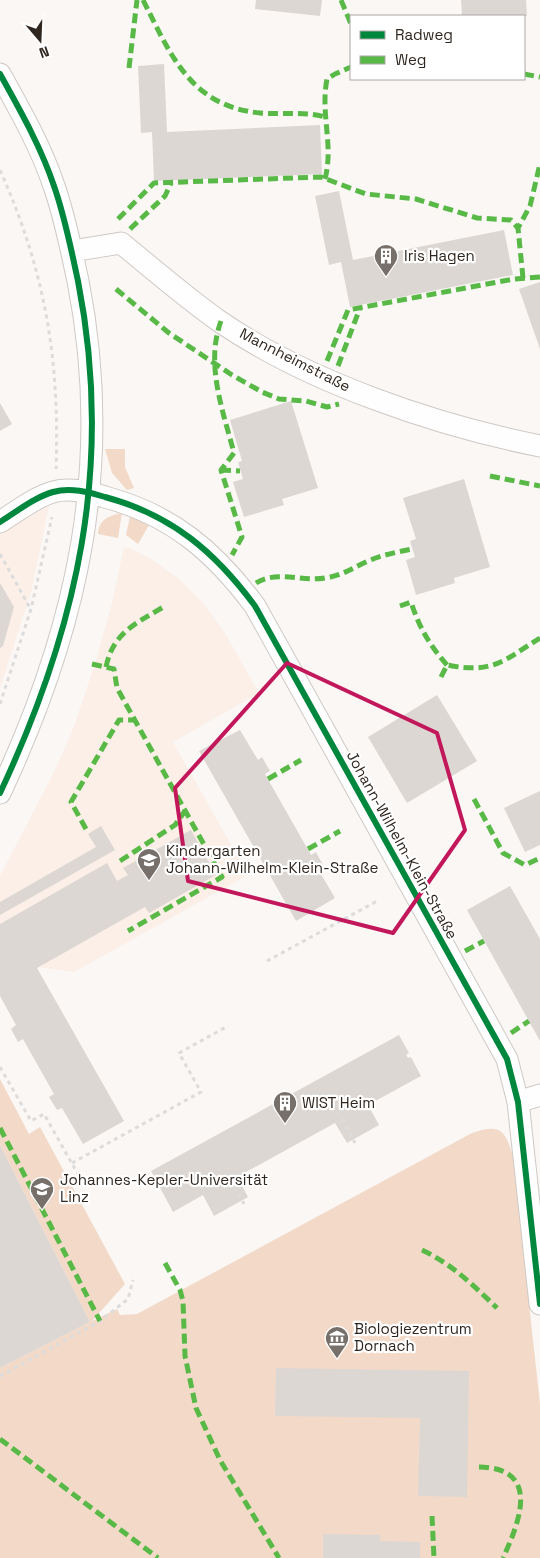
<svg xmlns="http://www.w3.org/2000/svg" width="540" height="1558" font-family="'Space Grotesk',sans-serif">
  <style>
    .built { fill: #fbefe7 }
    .green { fill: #f3dac8 }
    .building { fill: #ddd7d3 }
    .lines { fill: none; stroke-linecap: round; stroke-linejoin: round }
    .street-casing { stroke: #cfc9c5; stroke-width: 23 }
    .path { stroke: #dddcdc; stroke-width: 3; stroke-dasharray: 4 4; stroke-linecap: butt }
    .street { stroke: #fefefe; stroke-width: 21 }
    .quiet { stroke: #58b947; stroke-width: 5; stroke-dasharray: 10 5; stroke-linecap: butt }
    .cycleway-casing { stroke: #fff; stroke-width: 9 }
    .cycleway { stroke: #00873e; stroke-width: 6 }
    .marked { fill: none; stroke: #c2185b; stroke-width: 4; stroke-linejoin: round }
    .labels { text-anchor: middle; stroke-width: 4.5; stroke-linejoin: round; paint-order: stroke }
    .poi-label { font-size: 15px; fill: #2f261f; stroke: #fff; text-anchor: start }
    .street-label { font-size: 15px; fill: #2f261f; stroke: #fff }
  </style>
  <rect width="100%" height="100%" fill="#faf7f5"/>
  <g class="built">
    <path d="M49,506L31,592L0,688V533Z"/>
    <path d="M124,547L130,548L150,558L179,579L204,604L225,633L259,693L173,742L248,875L74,972L38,967L0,989V876L54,772L73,729L94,667L112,603Z"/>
  </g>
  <g class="green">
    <path d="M105,449H125V467L134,488L127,490L112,473Z"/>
    <path d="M122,513L118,538L98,534C98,520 110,515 122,513Z"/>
    <path d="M130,516L149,525L138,544L126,535Z"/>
    <path d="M0,1079L29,1134L40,1127L125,1284L92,1321L117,1309L120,1315L137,1314L472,1133C500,1123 506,1130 513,1157L540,1404V1558H0V1368L90,1322L0,1145Z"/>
  </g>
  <g class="building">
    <path d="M256,0H322L320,16L255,9Z"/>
    <path d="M461,0H526L527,16H462Z"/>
    <path d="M164,64L167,132L320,125L322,174L154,181L152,132L141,133L138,66Z"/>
    <path d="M339,191L353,260L504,230L513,275L350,307L341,262L329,265L315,196Z"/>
    <path d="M540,282V349L519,289Z"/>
    <path d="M291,401L318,488L282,499L284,505L244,517L233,482L243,479L238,462L242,461L230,420Z"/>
    <path d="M0,403L12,424L0,431Z"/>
    <path d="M464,479L490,567L454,578L455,583L416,595L406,560L415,557L410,541L416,539L403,498Z"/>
    <path d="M0,583L14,607L3,646L0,648Z"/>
    <path d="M437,695L477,761L407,803L368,737Z"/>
    <path d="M240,730L258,760L262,757L270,771L265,774L311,855L316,852L323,865L318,869L335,898L296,921L199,751Z"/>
    <path d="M540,791V845L525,852L504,808Z"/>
    <path d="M101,826L115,850L0,915V902L96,847L88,834Z"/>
    <path d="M191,830L216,875L149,913L145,907L37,968L124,1121L83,1144L62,1108L57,1110L49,1097L54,1094L23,1039L18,1042L11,1029L16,1025L0,996V924L107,863L117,881L128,875L123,868Z"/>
    <path d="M510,886L540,939V1041L467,910Z"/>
    <path d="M399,1035L409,1053L406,1055L408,1058L411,1057L421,1076L368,1105L379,1125L347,1143L335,1123L237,1177L248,1197L214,1216L203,1195L173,1212L151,1171Z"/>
    <path d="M0,1145L90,1322L0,1368Z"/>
    <path d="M276,1368L469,1371L467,1497L418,1496L420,1418L275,1416Z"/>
    <path d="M323,1534L380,1535V1541L420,1542V1558H323Z"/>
  </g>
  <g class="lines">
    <g class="street-casing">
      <g id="street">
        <path d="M0,74C20,110 41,147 54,186C65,217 71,249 78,281C114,464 78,627 0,793"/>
        <path d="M72,251L121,243C153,269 185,297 219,321C308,382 435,425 540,446"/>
        <path d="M0,522C16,512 35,497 53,492C70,487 89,492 105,497C172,515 215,552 255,606L507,1059L518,1102L540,1304"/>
        <path d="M518,1102L540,1095"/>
      </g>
    </g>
    <g class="path">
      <path d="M0,170C45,271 60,359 56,469"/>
      <path d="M0,554L30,608"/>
      <path d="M0,704L31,609L52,517"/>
      <path d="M267,961L379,900"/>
      <path d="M0,1067L31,1121L44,1114L79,1176V1185"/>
      <path d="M342,1119L355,1143"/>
      <path d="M72,1163L201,1092L179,1053L228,1026"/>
      <path d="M231,1180L244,1204"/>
      <path d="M0,1376L100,1321L128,1299L133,1280"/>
    </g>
    <use href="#street" class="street"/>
    <g class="quiet">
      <path d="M143,0C171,55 190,106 260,113C282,115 303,111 325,117"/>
      <path d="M341,0L351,24"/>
      <path d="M129,68L137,0"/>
      <path d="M524,74L540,77"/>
      <path d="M325,179C334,145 320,114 327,79L335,74L351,67"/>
      <path d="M118,219L154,183L321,177L366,194L416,199L477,218L511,220L518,228"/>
      <path d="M130,229L165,196L171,183"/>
      <path d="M523,278L518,228L530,206L540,164"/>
      <path d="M116,289L169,333L232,375L262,392L279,399L306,401L327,407L339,404"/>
      <path d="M221,321C205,364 223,411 234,453L221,470L242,537L232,555"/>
      <path d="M327,361L348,310L514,279L540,277"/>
      <path d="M338,366L360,308"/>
      <path d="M221,470L240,471"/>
      <path d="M490,476L540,486"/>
      <path d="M256,583C276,570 303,582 325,578C341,576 353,568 368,561C382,555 397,552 412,549"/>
      <path d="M400,606L411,602C419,627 430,646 447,665"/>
      <path d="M92,664L114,669L117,688L222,877L128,931"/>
      <path d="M106,667C113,632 137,623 165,606"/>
      <path d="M441,677L447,665C493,674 503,661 540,638"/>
      <path d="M268,779L301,760"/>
      <path d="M474,799L503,853L525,865L540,858"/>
      <path d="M86,829L71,802L119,720H134"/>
      <path d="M308,849L340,831"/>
      <path d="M120,861L175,825L185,811"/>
      <path d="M465,951L484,941"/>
      <path d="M511,1033L529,1021"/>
      <path d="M0,1128L100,1321"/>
      <path d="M422,1250C452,1264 474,1286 497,1308"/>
      <path d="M165,1263L180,1290L183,1301L185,1356L196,1408L220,1460L279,1558"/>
      <path d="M0,1439L158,1558"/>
      <path d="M479,1467C540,1468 521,1519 503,1558"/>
      <path d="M432,1516L434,1558"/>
    </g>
    <g class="cycleway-casing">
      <g id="cycleway">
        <path d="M0,74C20,110 41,147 54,186C65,217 71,249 78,281C114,464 78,627 0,793"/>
        <path d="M0,522C16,512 35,497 53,492C70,487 89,492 105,497C172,515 215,552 255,606L507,1059L518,1102L540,1304"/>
      </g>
    </g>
    <use href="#cycleway" class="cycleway"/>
  </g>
  <path class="marked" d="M287,663L437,733L465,830L393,933L188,881L175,788Z"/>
  <defs>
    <g id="building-pin" transform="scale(1.25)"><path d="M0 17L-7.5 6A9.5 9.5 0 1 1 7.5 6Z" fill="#766f6a" stroke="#fff"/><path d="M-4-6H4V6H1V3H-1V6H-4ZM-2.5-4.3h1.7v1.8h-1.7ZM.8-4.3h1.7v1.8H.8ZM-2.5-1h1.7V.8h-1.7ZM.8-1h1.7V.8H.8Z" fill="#fff"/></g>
    <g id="school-pin" transform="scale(1.25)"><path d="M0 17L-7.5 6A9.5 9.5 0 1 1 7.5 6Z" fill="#766f6a" stroke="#fff"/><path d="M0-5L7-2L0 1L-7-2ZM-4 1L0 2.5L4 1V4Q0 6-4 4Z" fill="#fff"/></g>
    <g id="university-pin" transform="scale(1.25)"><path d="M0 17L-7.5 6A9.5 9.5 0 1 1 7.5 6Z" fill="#766f6a" stroke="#fff"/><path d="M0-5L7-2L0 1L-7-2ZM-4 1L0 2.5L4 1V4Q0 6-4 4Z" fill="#fff"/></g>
    <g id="museum-pin" transform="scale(1.25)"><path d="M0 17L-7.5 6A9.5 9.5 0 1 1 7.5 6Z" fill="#766f6a" stroke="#fff"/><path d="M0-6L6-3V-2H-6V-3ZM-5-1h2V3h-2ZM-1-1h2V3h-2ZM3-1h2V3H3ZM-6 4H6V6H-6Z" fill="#fff"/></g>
  </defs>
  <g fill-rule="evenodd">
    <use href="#building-pin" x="386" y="256"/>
    <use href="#school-pin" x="149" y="860"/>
    <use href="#building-pin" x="285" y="1103"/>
    <use href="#university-pin" x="42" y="1189"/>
    <use href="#museum-pin" x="337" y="1338"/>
  </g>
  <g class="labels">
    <g class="poi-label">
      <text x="404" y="261">Iris Hagen</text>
      <text x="166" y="856">Kindergarten<tspan x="166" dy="17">Johann-Wilhelm-Klein-Straße</tspan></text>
      <text x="302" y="1108">WIST Heim</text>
      <text x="60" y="1185">Johannes-Kepler-Universität<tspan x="60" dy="17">Linz</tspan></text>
      <text x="354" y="1334">Biologiezentrum<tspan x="354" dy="17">Dornach</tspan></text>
    </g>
    <g class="street-label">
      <text transform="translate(295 360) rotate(27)" y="5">Mannheimstraße</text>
      <text transform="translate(402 845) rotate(61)" y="5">Johann-Wilhelm-Klein-Straße</text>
    </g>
  </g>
  <rect x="350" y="15" width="175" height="65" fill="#ffffff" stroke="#aca8a5"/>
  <rect x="360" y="31" width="25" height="8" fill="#00873e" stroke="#aca8a5"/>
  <text x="395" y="40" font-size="15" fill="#2f261f">Radweg</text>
  <rect x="360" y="56" width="25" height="8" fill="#58b947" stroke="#aca8a5"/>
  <text x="395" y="65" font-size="15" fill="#2f261f">Weg</text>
  <g transform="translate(40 40) rotate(161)" stroke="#ffffff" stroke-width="4" paint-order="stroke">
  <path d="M0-4L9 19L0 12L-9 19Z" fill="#2f261f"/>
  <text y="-8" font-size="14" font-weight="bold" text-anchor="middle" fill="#2f261f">N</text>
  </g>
</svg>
